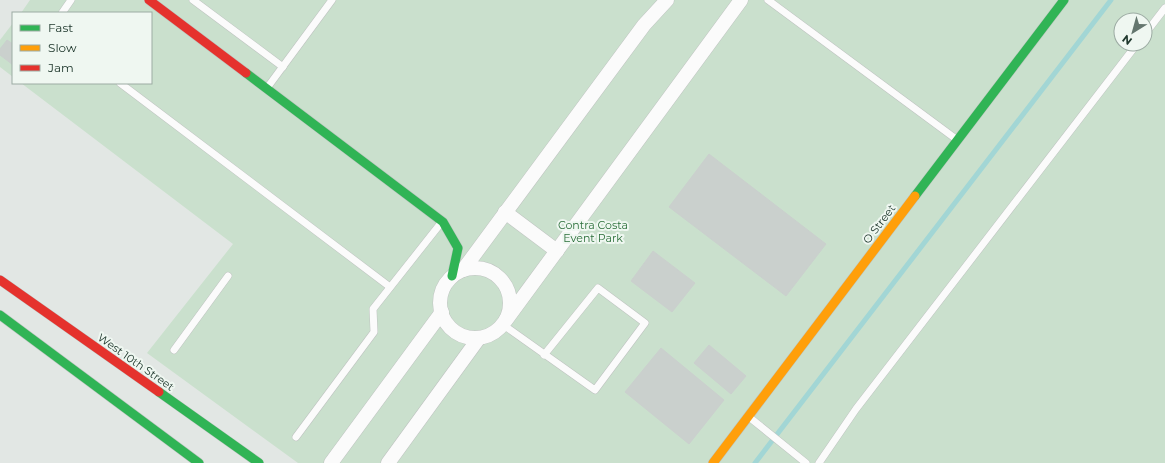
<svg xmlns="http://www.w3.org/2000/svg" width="1165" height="463" font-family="Montserrat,sans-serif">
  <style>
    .green { fill: #cae0cd; fill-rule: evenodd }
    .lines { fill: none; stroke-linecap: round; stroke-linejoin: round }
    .stream { stroke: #a2d6d5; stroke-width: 5 }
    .building { fill: #cad0cd; stroke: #cad0cd }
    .lane-casing { stroke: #bfc4c1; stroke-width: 8 }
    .street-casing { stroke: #bfc4c1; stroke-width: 15 }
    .fast-casing { stroke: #bcc3bf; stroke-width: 10 }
    .slow-casing { stroke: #bcc3bf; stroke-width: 10 }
    .jam-casing { stroke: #bcc3bf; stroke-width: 10 }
    .lane { stroke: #fbfbfb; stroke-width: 7 }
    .street { stroke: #fbfbfb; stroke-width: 14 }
    .fast { stroke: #30b455; stroke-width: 9 }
    .slow { stroke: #ff9f0a; stroke-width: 9 }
    .jam { stroke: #e5322d; stroke-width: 9 }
    .labels { text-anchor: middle; stroke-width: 4; stroke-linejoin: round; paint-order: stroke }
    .street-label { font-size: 11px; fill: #20392e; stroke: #eff7f1 }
    .park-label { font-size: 11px; fill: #2b6f3a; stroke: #eff7f1 }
  </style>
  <rect width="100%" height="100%" fill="#e2e7e4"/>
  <g class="green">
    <path d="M30,0H1165V463H298L147,353L233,244L21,83H151V13H21ZM1121,20H1145V44H1121Z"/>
    <path d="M13,23V77L0,67V40Z"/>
  </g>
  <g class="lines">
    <path class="stream" d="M755,463L1111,0"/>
  </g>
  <g class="building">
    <path d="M7,40L13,44V65L0,55V49Z"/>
    <path d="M709,154L826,244L786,296L669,207Z"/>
    <path d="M653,251L695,283L672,312L631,281Z"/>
    <path d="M709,345L746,376L731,394L694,363Z"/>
    <path d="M661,348L724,400L689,444L625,392Z"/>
  </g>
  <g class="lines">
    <g class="lane-casing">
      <g id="lane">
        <path d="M193,0L283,67"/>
        <path d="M768,0L956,139"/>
        <path d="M62,13L71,0"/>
        <path d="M1145,34L1165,8"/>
        <path d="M120,83L390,287"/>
        <path d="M267,88L332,0"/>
        <path d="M502,324L595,390L645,323L598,288L544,355"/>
        <path d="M174,350L228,276"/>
        <path d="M749,417L806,463"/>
        <path d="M296,437L374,332L373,309L441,223"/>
        <path d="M819,463L856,409L1137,44"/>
      </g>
    </g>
    <g class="street-casing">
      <g id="street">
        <path d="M505,212L557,251"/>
        <circle cx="475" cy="303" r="35"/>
        <path d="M463,270L644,25L667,0"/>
        <path d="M506,320L741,0"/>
        <path d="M331,463L442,312"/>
        <path d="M388,463L479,338"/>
      </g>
    </g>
    <g class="fast-casing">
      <g id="fast">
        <path d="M246,73L443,222L458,248L452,276"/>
        <path d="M915,196L1064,0"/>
        <path d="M0,315L199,463"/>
        <path d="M159,392L259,463"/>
      </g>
    </g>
    <g class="slow-casing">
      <path id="slow" d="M713,463L915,196"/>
    </g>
    <g class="jam-casing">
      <g id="jam">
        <path d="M149,0L246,73"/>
        <path d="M0,280L159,392"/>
      </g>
    </g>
    <use href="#lane" class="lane"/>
    <use href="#street" class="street"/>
    <use href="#fast" class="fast"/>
    <use href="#slow" class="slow"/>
    <use href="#jam" class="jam"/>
  </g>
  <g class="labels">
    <g class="street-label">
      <text transform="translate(879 224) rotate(-53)" y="4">O Street</text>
      <text transform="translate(136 362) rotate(35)" y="4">West 10th Street</text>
    </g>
    <g class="park-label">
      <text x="593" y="229">Contra Costa<tspan x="593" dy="13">Event Park</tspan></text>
    </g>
  </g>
  <rect x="12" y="12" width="140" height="72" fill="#eff7f1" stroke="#9caba3"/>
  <rect x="20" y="25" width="20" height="6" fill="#30b455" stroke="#9caba3"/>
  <text x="48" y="32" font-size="12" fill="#20392e">Fast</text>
  <rect x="20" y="45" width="20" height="6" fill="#ff9f0a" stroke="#9caba3"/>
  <text x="48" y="52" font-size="12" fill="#20392e">Slow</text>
  <rect x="20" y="65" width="20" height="6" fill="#e5322d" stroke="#9caba3"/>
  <text x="48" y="72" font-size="12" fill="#20392e">Jam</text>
  <g transform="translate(1133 32) rotate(217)"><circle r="19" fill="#eff7f1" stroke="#9caba3"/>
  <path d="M0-3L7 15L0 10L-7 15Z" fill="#64766e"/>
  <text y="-6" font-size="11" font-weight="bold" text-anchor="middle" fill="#20392e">N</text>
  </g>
</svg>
